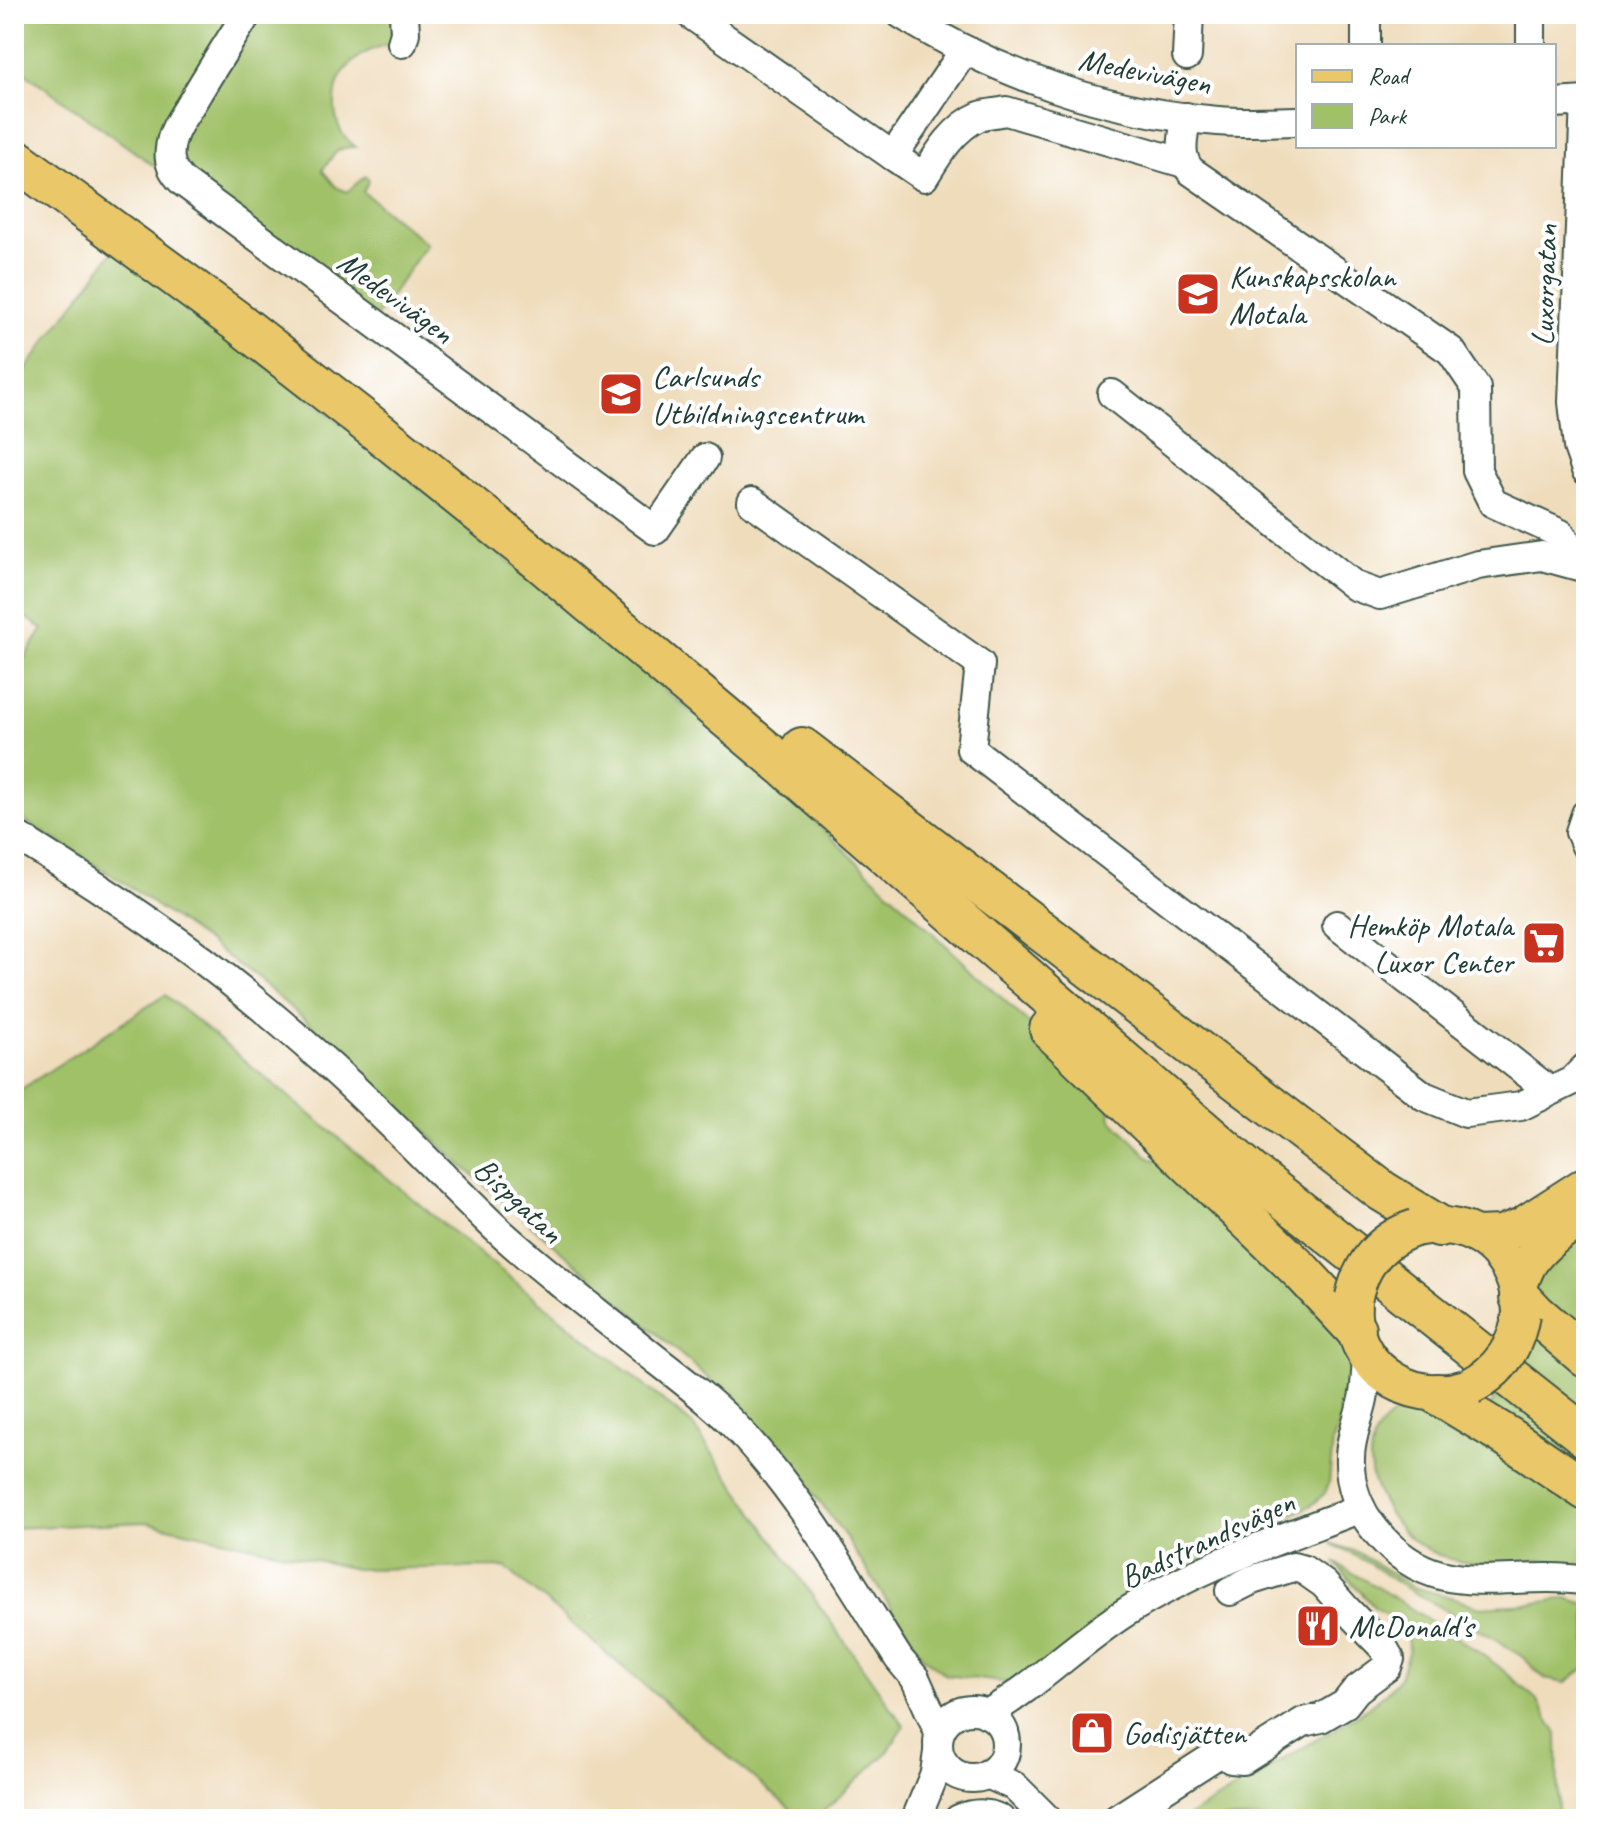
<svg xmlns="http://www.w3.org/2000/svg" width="1600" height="1833" font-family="Caveat,sans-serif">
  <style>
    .green { fill: #a1c169; stroke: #607f4e; stroke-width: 2 }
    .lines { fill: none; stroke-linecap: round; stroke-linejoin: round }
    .minor-casing { stroke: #3e5548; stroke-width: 32 }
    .major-casing { stroke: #3e5548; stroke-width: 40 }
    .highway-casing { stroke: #3e5548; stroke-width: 44 }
    .minor { stroke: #fff; stroke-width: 28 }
    .major { stroke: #eac769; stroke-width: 36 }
    .highway { stroke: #eac769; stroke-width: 40 }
    .major-bridge-casing { stroke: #3e5548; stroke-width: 40; stroke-linecap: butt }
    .major-bridge { stroke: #eac769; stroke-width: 36 }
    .labels { text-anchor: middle; stroke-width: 8; stroke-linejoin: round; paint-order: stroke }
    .street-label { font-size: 32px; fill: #1f3d34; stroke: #fff }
    .poi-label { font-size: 32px; fill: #1f3d34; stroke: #fff; text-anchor: start }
  </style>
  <rect width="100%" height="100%" fill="#fff"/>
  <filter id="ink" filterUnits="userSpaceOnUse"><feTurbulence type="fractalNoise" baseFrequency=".0125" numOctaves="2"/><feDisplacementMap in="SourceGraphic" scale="16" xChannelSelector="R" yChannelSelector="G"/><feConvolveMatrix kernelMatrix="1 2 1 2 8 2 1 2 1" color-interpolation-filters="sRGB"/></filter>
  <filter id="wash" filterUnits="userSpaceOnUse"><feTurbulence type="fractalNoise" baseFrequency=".006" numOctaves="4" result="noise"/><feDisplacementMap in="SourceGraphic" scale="32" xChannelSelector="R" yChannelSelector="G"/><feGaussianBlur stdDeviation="1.8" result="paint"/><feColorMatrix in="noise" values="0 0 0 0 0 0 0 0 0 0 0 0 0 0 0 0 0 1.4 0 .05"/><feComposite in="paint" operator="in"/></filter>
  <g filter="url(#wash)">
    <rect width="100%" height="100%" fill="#efdcbb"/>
    <g class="green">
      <path d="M14,14H393L394,42C375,48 359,53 346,69C333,84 332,112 340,129C343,137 350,142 356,147C332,147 336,155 322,170L336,187L347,192L365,176L369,180L363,192L427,244L372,323L14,65Z"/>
      <path d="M114,250L346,427L746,757L1108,1098L1111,1119L1151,1159L1175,1163L1326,1309L1355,1364L1353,1384L1333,1441L1329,1483L1325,1493L1313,1504L1261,1534L1017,1684L946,1675L922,1656L843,1533L782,1452L736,1402L459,1163L340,1050L271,991L208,942L121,881L14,814V674L43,629L14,609V385Z"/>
      <path d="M165,995L447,1227L691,1423L904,1726L887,1753L815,1819H802L505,1567L355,1569L146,1522L14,1528V1094Z"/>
      <path d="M1586,1225V1567C1567,1561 1545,1559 1525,1561C1513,1562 1500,1565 1488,1565C1446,1563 1412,1550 1389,1513C1377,1494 1367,1474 1371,1450C1375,1424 1393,1413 1415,1404L1475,1429L1531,1342L1552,1319L1534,1290L1538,1271Z"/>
      <path d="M1330,1543L1357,1552L1413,1587L1461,1600L1477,1607L1532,1604L1566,1598L1586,1604V1667L1565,1683L1545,1679L1524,1658L1497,1640L1401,1585L1365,1561Z"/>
      <path d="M1334,1562L1385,1592L1467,1644L1498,1666L1536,1699L1557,1734L1558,1819H1184L1356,1716L1386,1693L1400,1677L1409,1650L1406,1633L1394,1619L1375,1608Z"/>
    </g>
  </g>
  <g filter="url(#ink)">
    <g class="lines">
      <g class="minor-casing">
        <g id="minor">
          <path d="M247,14C229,42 211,70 194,99C185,114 171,131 170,149C168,163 173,172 183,182L655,530L705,458"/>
          <path d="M690,14L893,156L964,51"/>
          <path d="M901,14C997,74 1105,112 1218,121C1245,123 1271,122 1298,121"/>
          <path d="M402,43L405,33L404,14"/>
          <path d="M1366,46V14"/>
          <path d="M1531,46V14"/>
          <path d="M1187,56L1189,14"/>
          <path d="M1585,101L1573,402L1578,447L1586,470"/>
          <path d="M1554,103L1586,101"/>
          <path d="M1186,117C1184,136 1177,156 1191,171L1451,351L1476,388L1477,471L1493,503L1561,534L1581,565"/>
          <path d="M893,156L924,177C938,154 954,127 980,116C988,113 998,113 1006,111L1184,163"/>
          <path d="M1112,394L1355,586L1380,595L1478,565L1542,556L1586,568"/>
          <path d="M752,502L980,664L971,749L1424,1096L1466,1113L1521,1106L1572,1081L1586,1067"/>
          <path d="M1586,814L1580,832L1586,846"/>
          <path d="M14,834C73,871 132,908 188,949C234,983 278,1020 321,1058C384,1113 440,1176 501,1233C551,1278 606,1319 658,1361C684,1381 710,1401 733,1424C800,1493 848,1579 899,1659L915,1678L939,1732"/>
          <path d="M1337,925L1550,1091"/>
          <path d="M1367,1356C1366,1370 1366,1385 1363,1399C1359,1418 1350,1438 1350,1458C1349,1485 1359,1511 1376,1531C1437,1607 1507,1568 1586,1581"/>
          <circle cx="972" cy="1744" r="34"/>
          <path d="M987,1714C1037,1685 1077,1643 1126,1612C1199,1566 1281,1539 1361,1508"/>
          <path d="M987,1774L1014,1786L1047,1819"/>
          <path d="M916,1819L935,1773L938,1752"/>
          <path d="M959,1819C973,1813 986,1812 1000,1819"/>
          <path d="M1117,1819L1224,1750L1231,1759L1243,1760L1303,1722L1321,1718L1345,1704L1356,1690L1387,1667L1390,1659L1383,1647L1346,1609L1324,1584L1304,1570L1293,1567L1252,1580L1230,1591"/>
        </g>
      </g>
      <g class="major-casing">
        <g id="major">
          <path d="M1415,1228C1474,1215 1520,1256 1521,1314"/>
          <path d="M1476,1235L1501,1234L1522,1226L1586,1185"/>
          <path d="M1518,1288C1521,1280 1524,1272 1528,1264C1541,1243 1565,1228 1586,1215"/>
          <path d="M1353,1302C1348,1364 1408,1407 1466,1388"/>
        </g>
      </g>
      <g class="highway-casing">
        <g id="highway">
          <path d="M14,158L235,320L385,437L536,558L784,766L1253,1174L1586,1437"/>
          <path d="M802,748L1382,1191L1439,1226"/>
          <path d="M1050,1029L1302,1272L1355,1329"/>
          <path d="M1520,1297L1536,1314L1586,1357"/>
          <path d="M1437,1394L1508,1437L1586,1490"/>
        </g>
      </g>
      <use href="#minor" class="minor"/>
      <use href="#major" class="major"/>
      <use href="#highway" class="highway"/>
      <g class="major-bridge-casing">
        <g id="major-bridge">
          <path d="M1354,1297C1361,1263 1382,1239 1415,1228"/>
          <path d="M1471,1386C1500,1371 1516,1347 1521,1314"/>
        </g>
      </g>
      <use href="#major-bridge" class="major-bridge"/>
    </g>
  </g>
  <defs>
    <g id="school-square" transform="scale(2.3)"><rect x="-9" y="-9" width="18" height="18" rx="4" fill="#c8321e" stroke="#fff"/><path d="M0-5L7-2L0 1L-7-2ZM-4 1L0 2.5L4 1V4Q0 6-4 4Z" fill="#fff"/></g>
    <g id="supermarket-square" transform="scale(2.3)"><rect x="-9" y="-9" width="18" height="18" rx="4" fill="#c8321e" stroke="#fff"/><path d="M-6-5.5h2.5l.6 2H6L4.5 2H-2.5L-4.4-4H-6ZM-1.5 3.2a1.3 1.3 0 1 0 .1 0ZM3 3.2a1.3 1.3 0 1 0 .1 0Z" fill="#fff"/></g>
    <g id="restaurant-square" transform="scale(2.3)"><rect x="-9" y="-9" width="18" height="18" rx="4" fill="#c8321e" stroke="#fff"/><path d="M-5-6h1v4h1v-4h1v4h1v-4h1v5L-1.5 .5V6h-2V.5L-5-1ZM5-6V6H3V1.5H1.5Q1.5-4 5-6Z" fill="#fff"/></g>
    <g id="shop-square" transform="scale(2.3)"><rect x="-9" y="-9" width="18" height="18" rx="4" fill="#c8321e" stroke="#fff"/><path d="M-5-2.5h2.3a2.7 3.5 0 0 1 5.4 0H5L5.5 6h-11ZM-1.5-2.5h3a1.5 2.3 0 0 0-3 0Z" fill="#fff"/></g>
  </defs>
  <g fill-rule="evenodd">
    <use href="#school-square" x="1198" y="294"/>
    <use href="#school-square" x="621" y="394"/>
    <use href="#supermarket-square" x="1544" y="943"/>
    <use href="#restaurant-square" x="1318" y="1626"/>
    <use href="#shop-square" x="1092" y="1733"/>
  </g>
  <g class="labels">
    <g class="street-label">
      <text transform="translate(1145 71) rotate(11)" y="11">Medevivägen</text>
      <text transform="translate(1544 285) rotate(-88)" y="11">Luxorgatan</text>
      <text transform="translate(396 297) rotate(36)" y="11">Medevivägen</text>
      <text transform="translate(519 1200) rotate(43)" y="11">Bispgatan</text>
      <text transform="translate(1207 1539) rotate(-25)" y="11">Badstrandsvägen</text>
    </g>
    <g class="poi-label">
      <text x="1229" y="287">Kunskapsskolan<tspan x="1229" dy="37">Motala</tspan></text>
      <text x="652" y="387">Carlsunds<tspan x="652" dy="37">Utbildningscentrum</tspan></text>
      <text x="1513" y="936" text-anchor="end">Hemköp Motala<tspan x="1513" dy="37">Luxor Center</tspan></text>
      <text x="1349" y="1637">McDonald's</text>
      <text x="1123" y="1744">Godisjätten</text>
    </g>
  </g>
  <rect width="1600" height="1833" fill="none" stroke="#fff" stroke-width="48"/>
  <rect x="1296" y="44" width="260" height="104" fill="#ffffff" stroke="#a5b1ae" stroke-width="2"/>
  <rect x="1312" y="70" width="40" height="12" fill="#eac769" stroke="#a5b1ae" stroke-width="2"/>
  <text x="1368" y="84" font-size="24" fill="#1f3d34">Road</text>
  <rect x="1312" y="104" width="40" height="24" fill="#a1c169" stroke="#a5b1ae" stroke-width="2"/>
  <text x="1368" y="124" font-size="24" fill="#1f3d34">Park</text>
</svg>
